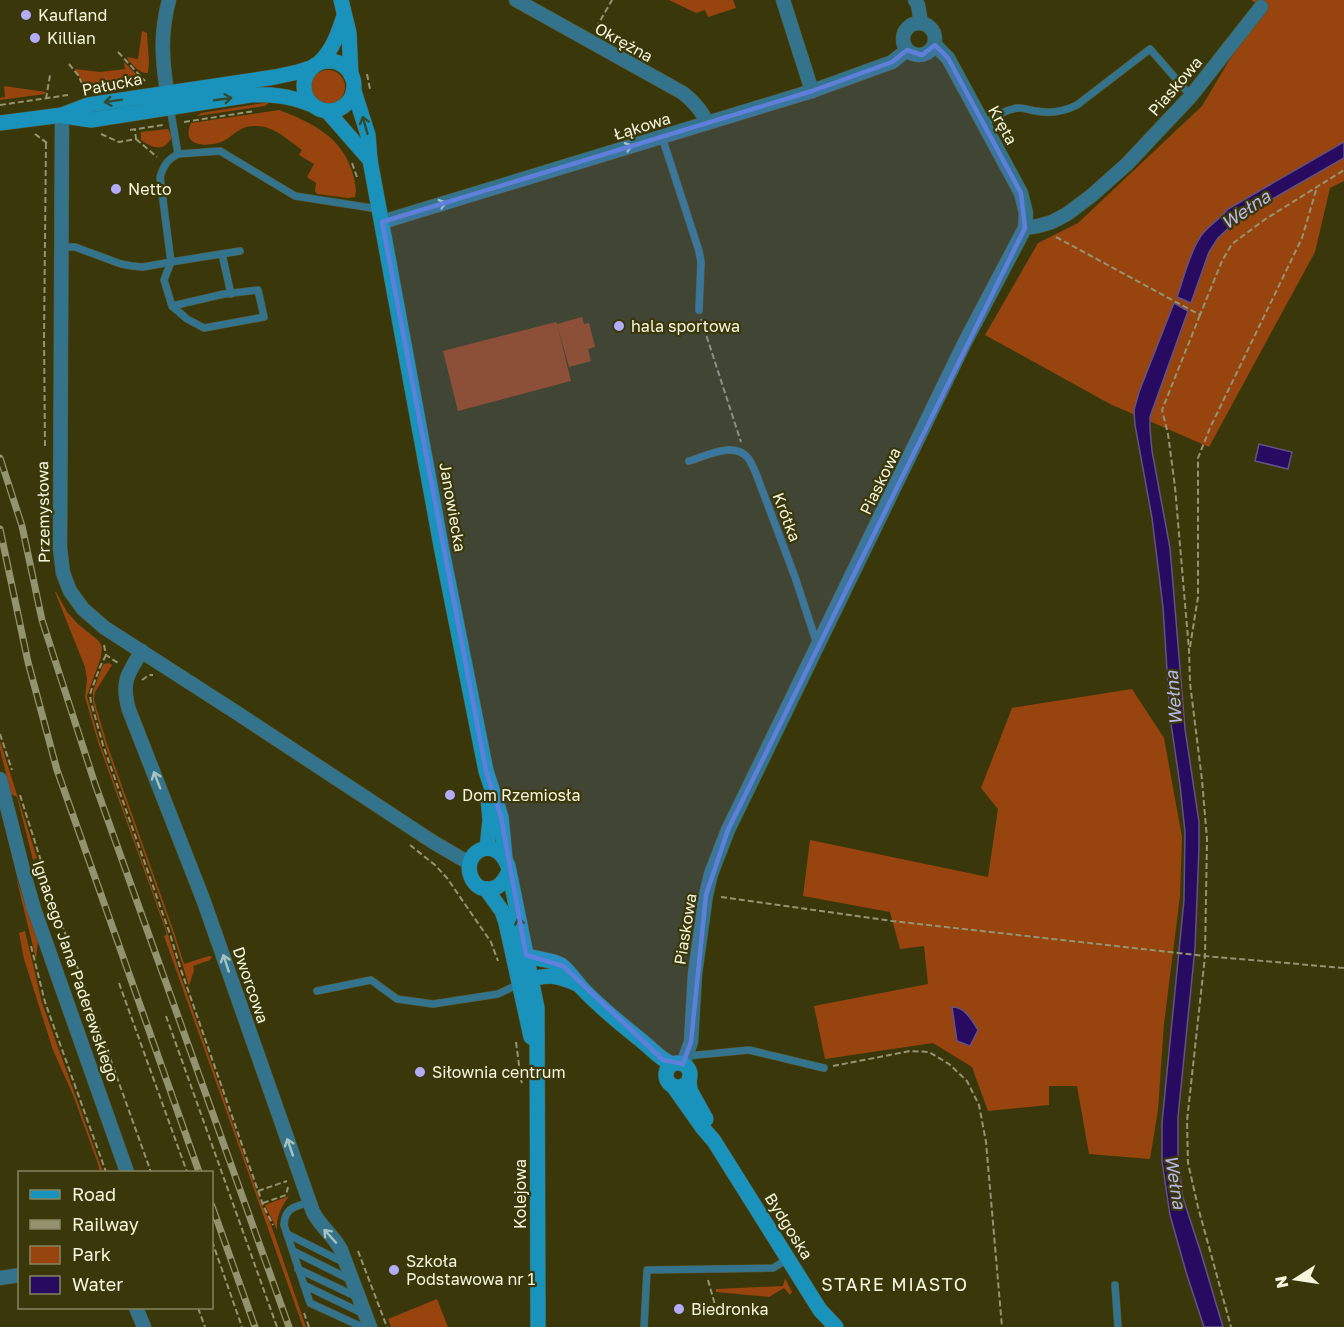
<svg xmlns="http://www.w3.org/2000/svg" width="1344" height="1327" font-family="'Golos Text',sans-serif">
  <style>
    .green { fill: #97440e }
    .water { fill: #260b60; stroke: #645286; stroke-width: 1.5 }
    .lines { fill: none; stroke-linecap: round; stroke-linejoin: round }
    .lane-casing { stroke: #58562c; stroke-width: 8 }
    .street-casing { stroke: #58562c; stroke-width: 15 }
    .secondary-casing { stroke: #58562c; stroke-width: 16 }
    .path { stroke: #959370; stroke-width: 2; stroke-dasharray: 6 3; stroke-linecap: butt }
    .lane { stroke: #33738c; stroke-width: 7 }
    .street { stroke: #33738c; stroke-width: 14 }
    .secondary { stroke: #1a93bc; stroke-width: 15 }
    .rail-casing { stroke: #94936f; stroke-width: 7 }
    .rail { stroke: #3a380a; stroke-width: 4.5; stroke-dasharray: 14; stroke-linecap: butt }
    .oneway { stroke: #344a2e }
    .oneway2 { stroke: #a8c2bd }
    .marked { fill: #5e80da; fill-opacity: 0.2; stroke: #5e80da; stroke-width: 4.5; stroke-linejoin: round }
    .poi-dot { fill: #b3adf9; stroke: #3a380a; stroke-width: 2 }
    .labels { text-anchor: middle; stroke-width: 4.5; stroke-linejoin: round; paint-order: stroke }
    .poi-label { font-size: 16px; fill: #f6f6de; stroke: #3a380a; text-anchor: start }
    .street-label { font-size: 16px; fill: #f6f6de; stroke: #3a380a }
    .water-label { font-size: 18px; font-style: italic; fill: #bab7ef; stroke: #3a380a }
    .neighbourhood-label { font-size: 18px; letter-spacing: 1.5px; fill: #f6f6de; stroke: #3a380a }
  </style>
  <rect width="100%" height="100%" fill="#3a380a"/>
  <g class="green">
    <path d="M669,0H733L736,8L708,17L705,10L696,13Z"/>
    <path d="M1251,0H1344V181L1330,188L1315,252L1209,447L1110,404L985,335L1038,243L1078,223L1202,106L1261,7Z"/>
    <path d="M142,31L147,33L149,63L148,73C140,74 133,65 128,60L127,57L138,59Z"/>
    <path d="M124,62L141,79L85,87L75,69L100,72L125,69Z"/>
    <circle cx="328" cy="87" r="17"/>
    <path d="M4,86L46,92L45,94L0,100V98L5,97Z"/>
    <path d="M270,102L265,106L197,116L201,113Z"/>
    <path d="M279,110C314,123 345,139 354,178C355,185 357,190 355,197L348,198L317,194L315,191L316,183L307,177L314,164L299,155L302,150C288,140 274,126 256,126C237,125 233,139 218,143C202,147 181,145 191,123Z"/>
    <path d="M168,129L172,137C163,153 153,148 141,140V132Z"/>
    <path d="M582,317L584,324L589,323L595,347L588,349L591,361L569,367L557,324L571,381L458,411L443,351L556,322L557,324Z"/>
    <path d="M55,592H56L67,612L78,624L99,641L102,647L101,657L87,696L99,740L166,928L179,971L260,1201L270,1222L306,1327H303L164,936L167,934L98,742L85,697L87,680L85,667Z"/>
    <path d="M109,663L112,665L95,692L94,700L107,744L174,932L184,964L209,956L212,957L210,960L193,966L194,970L189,986L173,934L105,744L93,702V691L102,667L104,664Z"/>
    <path d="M1132,689L1164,738L1182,837L1180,896L1164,1024L1158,1110L1150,1159L1089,1154L1077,1086H1049V1105L988,1111L972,1067L933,1043L825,1059L814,1006L928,984L924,946L900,949L890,912L803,896L810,840L988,877L998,809L981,788L1012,708Z"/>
    <path d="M0,741L37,858L33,860L17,797L11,794L0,749Z"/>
    <path d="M16,877L38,941L36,959Z"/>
    <path d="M25,931L42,1003L103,1172H100L97,1161L73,1095L53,1050L24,959L19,933Z"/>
    <path d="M289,1196C281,1208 276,1216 277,1230L265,1205Z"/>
    <path d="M785,1278L792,1292L790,1295L784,1288L769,1297L716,1292V1289L783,1286Z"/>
    <path d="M437,1299L448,1327H391L388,1319Z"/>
  </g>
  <g class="water">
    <path d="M1344,142V158L1260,206L1235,222L1218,238L1209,252L1191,303L1177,297C1183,280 1192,245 1204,232C1212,223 1221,218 1228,209Z"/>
    <path d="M1174,303L1188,311L1150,417V429L1152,451L1170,548L1185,729L1199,822V848L1195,948L1178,1117V1159L1183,1198L1201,1253L1223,1327H1204L1186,1272L1170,1215L1162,1161V1123L1184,900L1185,832L1180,785L1170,717L1163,607L1152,518L1135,425L1134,410L1139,392Z"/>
    <path d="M1259,444L1292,452L1288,469L1255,461Z"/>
    <path d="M952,1007C965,1007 971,1019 978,1030L970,1046L957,1041Z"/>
  </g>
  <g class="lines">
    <g class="lane-casing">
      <g id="lane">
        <path d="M170,107L178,154L220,151L295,196L378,209"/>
        <path d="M984,124C993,119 1002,111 1013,109C1021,106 1028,110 1036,111C1051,114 1063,112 1077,105L1150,49L1191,96"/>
        <path d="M662,137L699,251L701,262L699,310"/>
        <path d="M178,154C167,160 164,165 160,177L171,262L240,251"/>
        <path d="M61,247H75L121,264L132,266L143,267L171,262"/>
        <path d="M222,254L231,294"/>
        <path d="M171,262L164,280L172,306L187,319L204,328L264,317L258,290L224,294L172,306"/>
        <path d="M689,461C706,456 734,441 748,458C751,462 753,467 755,471L795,577L817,644"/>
        <path d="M317,991L371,980L397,999L433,1004L498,994L519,984"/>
        <path d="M687,1056L749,1050L824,1068"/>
        <path d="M310,1202C295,1207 285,1207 284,1225L310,1303L362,1327"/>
        <path d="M287,1234L345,1263"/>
        <path d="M293,1251L351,1280"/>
        <path d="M298,1269L357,1297"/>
        <path d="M304,1285L364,1314"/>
        <path d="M1115,1285L1118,1327"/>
        <path d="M644,1327L647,1270L773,1268L788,1259"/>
      </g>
    </g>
    <g class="street-casing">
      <g id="street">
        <path d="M516,0L683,93C693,101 702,110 707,123"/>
        <path d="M783,0L812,91"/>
        <path d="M915,0L918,5L921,23"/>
        <circle cx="919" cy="39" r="16"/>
        <path d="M167,92C162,58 160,34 169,0"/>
        <path d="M62,115L60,548L63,573L70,591L83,609L105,628L234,711L433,842L469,863"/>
        <path d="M382,222L812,91L892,62L907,50"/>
        <path d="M1025,228L1038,226L1052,222L1067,214L1091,196L1127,164L1191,96L1261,7"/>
        <path d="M142,651C127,674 121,683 129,710L203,899L313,1212C320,1226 334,1236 341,1250L370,1327"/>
        <path d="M0,779L24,874L34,909L127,1172"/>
        <path d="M683,1064L691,1042L695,974L706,895L711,874L728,830L964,344L1025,228L1026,213L1021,193L948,58L935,45"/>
        <path d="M0,1278L20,1275"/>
        <path d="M136,1308L144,1327"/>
      </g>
    </g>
    <g class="secondary-casing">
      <g id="secondary">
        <path d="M341,0L349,33L351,75"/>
        <circle cx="329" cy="86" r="25"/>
        <path d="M320,62C333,49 338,34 344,16"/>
        <path d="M354,91L368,135L370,160L442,551L486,771L501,817L505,858"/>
        <path d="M328,112L370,160"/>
        <path d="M64,116L91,120L250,95C273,94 289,96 310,104"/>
        <path d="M0,123L62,115L88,105L275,77L298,72L313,67"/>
        <path d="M487,848L490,820L488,797"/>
        <path d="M508,873C504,882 498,890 487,889C481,889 475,885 472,879C459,853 495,832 508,866L537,1008L538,1327"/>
        <path d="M486,889L502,911L506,923L531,1037"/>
        <path d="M526,955C537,960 551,959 561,965C569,971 574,979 580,986C599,1007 621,1024 643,1042C653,1050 660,1059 672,1064"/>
        <path d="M523,982C545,974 556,974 577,984"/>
        <circle cx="678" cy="1075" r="12"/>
        <path d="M689,1080L690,1090L706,1119"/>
        <path d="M673,1086L702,1127L714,1141L820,1310L836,1327"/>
      </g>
    </g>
    <g class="path">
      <path d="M596,28L612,0"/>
      <path d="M118,52L145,81"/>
      <path d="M69,64L78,75L85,90"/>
      <path d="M367,74L370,89"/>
      <path d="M46,99L50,75"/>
      <path d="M0,105L68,95"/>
      <path d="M184,122L255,111"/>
      <path d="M130,130L163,125"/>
      <path d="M35,134L47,143"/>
      <path d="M101,134L119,142L136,139L135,130"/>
      <path d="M136,139L157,157"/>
      <path d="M352,163L357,177"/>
      <path d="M1056,237L1200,315L1222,261L1232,244L1264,220L1344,170"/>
      <path d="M1200,315L1162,410L1168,434L1175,487L1189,650L1190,683L1202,780L1207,839L1205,956L1187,1121L1188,1163L1198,1207L1231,1327"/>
      <path d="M701,319L741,442"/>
      <path d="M45,446L44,338L46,143"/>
      <path d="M104,645L106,655L118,663"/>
      <path d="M1190,647L1198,597V458L1210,428L1302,238L1317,187"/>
      <path d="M106,655L100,667L91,691L90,695L91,702L103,745L170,934L180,967L263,1205L273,1225"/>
      <path d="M142,680L149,675H153"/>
      <path d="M0,734L12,770"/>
      <path d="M20,795L56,908L151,1172"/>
      <path d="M410,845L435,865L447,878L491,942L498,961"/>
      <path d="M721,897L892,921L1205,956L1344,968"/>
      <path d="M31,946L45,1002L106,1172"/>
      <path d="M119,983L187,1172"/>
      <path d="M166,1016L277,1327"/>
      <path d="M516,1042L521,1080L522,1083"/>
      <path d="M833,1066L910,1051L929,1052L949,1064L967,1081L979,1105L986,1142L1002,1327"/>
      <path d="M258,1191L287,1181"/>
      <path d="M263,1203L286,1195L288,1187"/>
      <path d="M212,1241L242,1327"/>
      <path d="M358,1251L387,1327"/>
      <path d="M708,1280L717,1312"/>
      <path d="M198,1308L205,1327"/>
      <path d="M304,1313L309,1327"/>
    </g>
    <use href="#lane" class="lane"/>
    <use href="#street" class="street"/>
    <use href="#secondary" class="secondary"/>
    <g class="rail-casing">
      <g id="rail">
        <path d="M0,458L22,526L42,620L95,784L289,1327"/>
        <path d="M0,529L28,662L57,770L199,1172"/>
        <path d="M212,1206L255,1327"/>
      </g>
    </g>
    <use href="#rail" class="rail"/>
  </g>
  <defs><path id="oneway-shaft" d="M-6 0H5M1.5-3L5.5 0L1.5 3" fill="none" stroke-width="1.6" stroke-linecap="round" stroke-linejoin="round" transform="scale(1.5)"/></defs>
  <g class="oneway">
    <use href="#oneway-shaft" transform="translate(223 99) rotate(-8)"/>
    <use href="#oneway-shaft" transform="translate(113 101) rotate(171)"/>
    <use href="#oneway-shaft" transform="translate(365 125) rotate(-106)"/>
    <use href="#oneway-shaft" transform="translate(520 926) rotate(-101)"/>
  </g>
  <g class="oneway2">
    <use href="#oneway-shaft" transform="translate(624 148) rotate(-17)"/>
    <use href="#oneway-shaft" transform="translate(438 205) rotate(-17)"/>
    <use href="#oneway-shaft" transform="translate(157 780) rotate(-111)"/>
    <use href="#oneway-shaft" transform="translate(226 963) rotate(-108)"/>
    <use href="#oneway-shaft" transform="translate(290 1147) rotate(-109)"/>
    <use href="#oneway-shaft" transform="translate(330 1236) rotate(-132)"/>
  </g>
  <path class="marked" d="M935,45L948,58L1021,193L1025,228L728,830L706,895L691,1042L683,1064L663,1060L563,966L526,955L501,817L486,771L382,222L812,91L892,62L907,50L922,55Z"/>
  <g class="poi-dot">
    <circle cx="26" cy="15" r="6"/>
    <circle cx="35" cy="38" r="6"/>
    <circle cx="116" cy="189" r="6"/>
    <circle cx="619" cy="326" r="6"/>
    <circle cx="450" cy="795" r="6"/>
    <circle cx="420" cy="1072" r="6"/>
    <circle cx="394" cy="1270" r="6"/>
    <circle cx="679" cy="1309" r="6"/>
  </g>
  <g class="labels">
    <g class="poi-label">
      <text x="38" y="21">Kaufland</text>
      <text x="47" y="44">Killian</text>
      <text x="128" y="195">Netto</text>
      <text x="631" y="332">hala sportowa</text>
      <text x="462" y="801">Dom Rzemiosła</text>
      <text x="432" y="1078">Siłownia centrum</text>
      <text x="406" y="1267">Szkoła<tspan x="406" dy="18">Podstawowa nr 1</tspan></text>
      <text x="691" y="1315">Biedronka</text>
    </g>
    <g class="street-label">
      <text transform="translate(624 42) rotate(29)" y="6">Okrężna</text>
      <text transform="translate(112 84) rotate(-11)" y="6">Pałucka</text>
      <text transform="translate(1175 86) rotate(-49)" y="6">Piaskowa</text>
      <text transform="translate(1003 125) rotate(61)" y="6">Kręta</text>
      <text transform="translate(642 126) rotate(-17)" y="6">Łąkowa</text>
      <text transform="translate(880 481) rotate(-64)" y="6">Piaskowa</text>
      <text transform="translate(453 507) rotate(80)" y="6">Janowiecka</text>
      <text transform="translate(43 512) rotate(-91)" y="6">Przemysłowa</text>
      <text transform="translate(787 517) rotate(69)" y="6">Krótka</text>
      <text transform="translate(685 929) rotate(-81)" y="6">Piaskowa</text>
      <text transform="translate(76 971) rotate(71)" y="6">Ignacego Jana Paderewskiego</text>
      <text transform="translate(251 985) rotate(71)" y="6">Dworcowa</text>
      <text transform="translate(520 1194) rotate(-90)" y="6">Kolejowa</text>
      <text transform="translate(789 1226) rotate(58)" y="6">Bydgoska</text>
    </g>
    <g class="water-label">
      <text transform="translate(1246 210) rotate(-34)" y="6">Wełna</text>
      <text transform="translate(1174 698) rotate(-95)" y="6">Wełna</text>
      <text transform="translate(1175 1182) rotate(81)" y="6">Wełna</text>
    </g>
    <g class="neighbourhood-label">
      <text x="895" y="1291">STARE MIASTO</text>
    </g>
  </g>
  <rect x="18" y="1171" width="195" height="138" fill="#3a380a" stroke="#85845f" stroke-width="1.5"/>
  <rect x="30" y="1190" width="30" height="9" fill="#1a93bc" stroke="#85845f" stroke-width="1.5"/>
  <text x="72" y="1201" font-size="18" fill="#f6f6de">Road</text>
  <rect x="30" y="1220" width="30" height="9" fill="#94936f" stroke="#85845f" stroke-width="1.5"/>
  <text x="72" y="1231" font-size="18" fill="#f6f6de">Railway</text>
  <rect x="30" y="1246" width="30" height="18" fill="#97440e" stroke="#85845f" stroke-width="1.5"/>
  <text x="72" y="1261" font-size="18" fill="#f6f6de">Park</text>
  <rect x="30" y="1276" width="30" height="18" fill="#260b60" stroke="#85845f" stroke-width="1.5"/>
  <text x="72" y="1291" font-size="18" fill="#f6f6de">Water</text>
  <g transform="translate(1296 1279) rotate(258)" stroke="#3a380a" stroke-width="4.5" paint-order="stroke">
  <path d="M0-4.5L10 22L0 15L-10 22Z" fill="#f6f6de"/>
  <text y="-9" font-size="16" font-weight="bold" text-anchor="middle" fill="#f6f6de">N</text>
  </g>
</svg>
